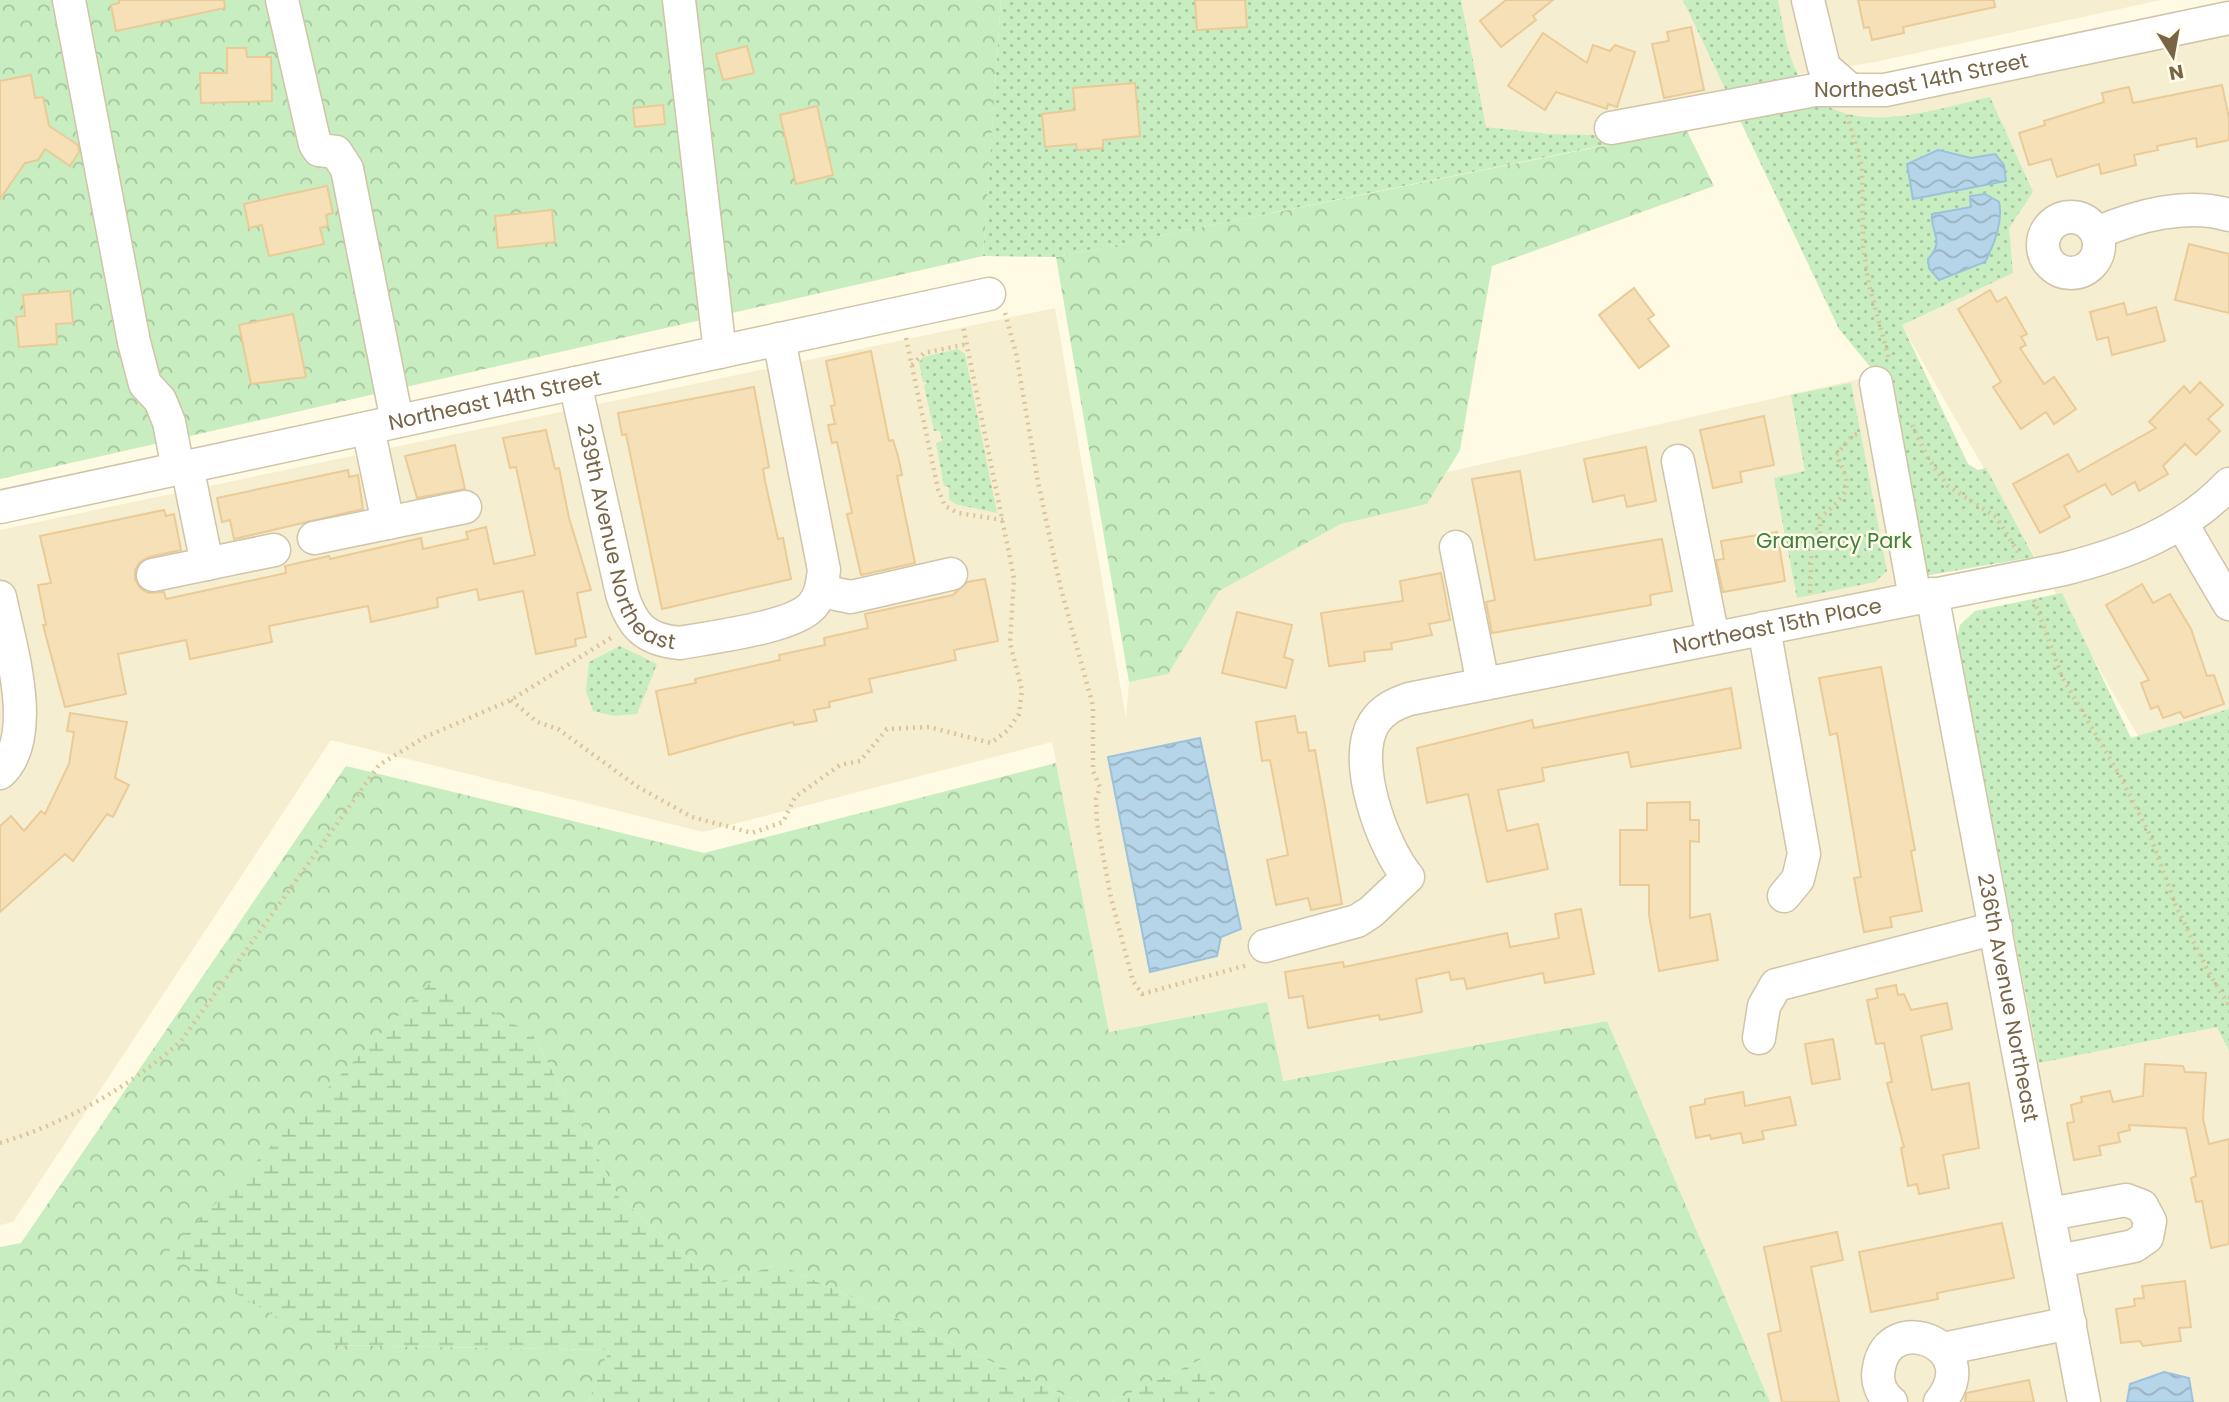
<svg xmlns="http://www.w3.org/2000/svg" width="2229" height="1402" font-family="Poppins,sans-serif">
  <style>
    .residential { fill: #f6eed1 }
    .grass { fill: url(#grass-dots) }
    .forest { fill: url(#forest-crowns) }
    .wetland { fill: url(#wetland-marsh) }
    .water { fill: url(#water-waves); stroke: #9bc2dc; stroke-width: 2 }
    .building { fill: #f6e0b8; stroke: #eacb97; stroke-width: 2 }
    .lines { fill: none; stroke-linecap: round; stroke-linejoin: round }
    .minor-casing { stroke: #d0c4a9; stroke-width: 35 }
    .path { stroke: #dbc49b; stroke-width: 4.5; stroke-dasharray: 2 5; stroke-linecap: butt }
    .minor { stroke: #fff; stroke-width: 32 }
    .labels { text-anchor: middle; stroke-width: 5; stroke-linejoin: round; paint-order: stroke }
    .street-label { font-size: 21px; fill: #786547; stroke: #fffceb }
    .park-label { font-size: 21px; fill: #41803d; stroke: #fffceb }
  </style>
  <defs>
    <pattern id="grass-dots" width="8" height="8" patternUnits="userSpaceOnUse" patternTransform="scale(1.75)"><rect width="8" height="8" fill="#c7edc0"/><path d="M2 2h.1M6 6h.1" fill="none" stroke="#a6c49e" stroke-width="1.8" stroke-linecap="round"/></pattern>
    <pattern id="forest-crowns" width="20" height="18" patternUnits="userSpaceOnUse" patternTransform="scale(1.75)"><rect width="20" height="18" fill="#c7edc0"/><path d="M2 6a3 3 0 1 1 6 0M12 15a3 3 0 1 1 6 0" fill="none" stroke="#a6c49e"/></pattern>
    <pattern id="wetland-marsh" width="20" height="14" patternUnits="userSpaceOnUse" patternTransform="scale(1.75)"><rect width="20" height="14" fill="#c7edc0"/><path d="M1 5h8M5 5V1M11 12h8M15 12V8" fill="none" stroke="#a6c49e"/></pattern>
    <pattern id="water-waves" width="16" height="10" patternUnits="userSpaceOnUse" patternTransform="scale(1.75)"><rect width="16" height="10" fill="#b6d5e9"/><path d="M0 5q4-4 8 0t8 0" fill="none" stroke="#99b0bf"/></pattern>
  </defs>
  <rect width="100%" height="100%" fill="#fefae3"/>
  <g class="residential">
    <path d="M1461,0H2161L1875,62L1798,74L1728,95L1649,136L1550,134L1485,127Z"/>
    <path d="M2229,26V1402H1770L1607,1021L1282,1081L1267,1002L1109,1032L1052,742L703,832L331,740L13,1222L0,1225V530L1055,308L1126,719L1129,682L1168,674L1218,591L1341,524L1427,504L1447,472L1877,375L1952,767L2131,739L2138,736L1780,114Z"/>
  </g>
  <g class="grass">
    <path d="M1001,0H1461L1486,127L1550,134L1649,136L1056,257L983,256Z"/>
    <path d="M1683,0H1778C1783,25 1786,50 1797,73C1833,146 1931,110 1990,97L2033,192L2009,228L2013,273L1902,325L1968,464L1978,470L1986,468L2034,557L1924,576L1877,375L1839,329Z"/>
    <path d="M958,349L965,354L967,364L997,513L955,504L949,499V487L944,486L936,443L942,441L940,431H934L924,386L927,382H923L919,363L923,357Z"/>
    <path d="M1851,383L1887,571L1875,582L1797,598L1774,478L1805,471L1791,395Z"/>
    <path d="M2062,593L2131,738L2229,709V1051L2217,1027L2039,1063L1957,639L1960,625L1975,611Z"/>
    <path d="M620,646L657,664L637,714L614,716L593,711L586,691L589,662Z"/>
  </g>
  <g class="forest">
    <path d="M0,0H1001L983,256L0,479Z"/>
    <path d="M1686,129L1714,186L1492,266L1460,450L1427,504L1341,524L1219,591L1168,674L1129,682L1056,257Z"/>
    <path d="M1056,763L1109,1032L1267,1002L1283,1081L1607,1021L1770,1402H1218L1204,1358L1112,1402H1079L779,1264L718,1284L619,1197L533,1035L326,1345L609,1350L588,1402H0V1247L21,1243L346,766L704,853Z"/>
  </g>
  <g class="wetland">
    <path d="M435,978L533,1035L619,1197L718,1284L779,1264L1079,1402H588L609,1350L326,1345L166,1254Z"/>
    <path d="M1204,1358L1218,1402H1112Z"/>
  </g>
  <g class="water">
    <path d="M1938,150L1971,158L1995,154L2004,165L2006,181L1913,199L1907,164Z"/>
    <path d="M1985,194L1999,202C2003,221 1994,245 1985,262L1939,280L1929,268L1928,259C1946,239 1930,234 1932,214L1971,207L1970,196Z"/>
    <path d="M1200,738L1241,929L1221,937L1217,956L1150,972L1108,757Z"/>
    <path d="M2164,1372L2189,1378L2193,1402H2127L2130,1384Z"/>
  </g>
  <g class="building">
    <path d="M119,0H224L225,8L116,31L111,5L119,3Z"/>
    <path d="M1195,0H1245L1247,27L1197,30Z"/>
    <path d="M1506,0H1553L1533,16L1536,20L1501,47L1480,21Z"/>
    <path d="M1858,0H1994L1995,7L1903,27L1904,33L1872,40L1869,27L1864,28Z"/>
    <path d="M1691,27L1704,90L1664,98L1652,44L1669,41L1667,32Z"/>
    <path d="M1543,33L1587,63L1593,45L1610,51L1615,45L1635,52L1617,107L1608,104L1607,109L1556,92L1545,110L1508,86Z"/>
    <path d="M747,46L754,73L723,80L716,54Z"/>
    <path d="M227,48H246L247,57H271L272,101L201,103L200,73H227Z"/>
    <path d="M31,75L35,98L43,97L49,126L78,145L79,152L70,166L45,149L38,160L25,163L0,199V81Z"/>
    <path d="M1135,83L1140,136L1103,140V148L1077,150L1076,144L1045,147L1042,114L1075,110L1073,88Z"/>
    <path d="M2222,85L2229,118V140L2197,147L2196,138L2157,146L2158,150L2134,155L2136,165L2101,174L2099,164L2057,177L2051,159L2029,165L2019,133L2045,125L2044,121L2104,102L2102,93L2129,87L2133,103Z"/>
    <path d="M663,105L665,124L635,127L633,108Z"/>
    <path d="M817,106L833,175L796,184L780,115Z"/>
    <path d="M327,186L333,213L326,215L328,226L320,228L324,244L269,256L262,225L249,228L244,204Z"/>
    <path d="M552,210L555,242L498,248L495,216Z"/>
    <path d="M2189,244L2229,254V313L2175,300Z"/>
    <path d="M1634,288L1654,315L1648,319L1669,346L1639,368L1599,315Z"/>
    <path d="M1990,290L1997,302L2006,297L2027,334L2021,337L2026,345L2020,348L2044,384L2054,377L2076,409L2054,424L2046,412L2021,429L1993,387L2001,382L1958,309Z"/>
    <path d="M70,291L73,323L56,324L57,344L19,347L16,317L25,316L23,295Z"/>
    <path d="M2124,303L2127,315L2156,307L2165,341L2112,355L2108,337L2097,340L2090,312Z"/>
    <path d="M293,314L306,377L251,384L239,325Z"/>
    <path d="M871,351L889,441L893,440L898,456L902,475L897,476L915,563L861,575L847,514L852,513L837,442L832,443L828,425L835,424L831,406L835,405L826,361Z"/>
    <path d="M2200,382L2223,405L2208,419L2220,431L2196,455L2185,444L2163,466L2168,474L2139,491L2135,482L2112,495L2105,484L2064,506L2070,517L2040,533L2013,484L2068,454L2078,472L2156,428L2149,422L2184,386L2190,393Z"/>
    <path d="M754,387L769,467L763,469L765,481L778,539L783,538L791,579L662,609L626,434L622,435L618,413Z"/>
    <path d="M1764,416L1774,465L1740,472L1742,482L1713,488L1700,430Z"/>
    <path d="M546,430L555,469L559,468L569,518L591,590L577,593L586,637L575,639L576,646L536,654L523,591L479,600L477,589L437,598L438,607L371,622L368,606L269,626L272,642L190,659L186,640L118,654L126,694L65,707L43,625H46L38,585L51,583L40,536L164,510L166,516L174,514L181,550L149,557L140,562L135,570V579L140,588L148,593L164,592L166,599L286,573L285,566L312,560L329,556L330,559L421,538L423,549L468,539L466,532L486,527L494,564L535,555L516,467L510,468L503,438Z"/>
    <path d="M455,445L465,489L417,498L405,456Z"/>
    <path d="M1646,447L1656,501L1627,507L1624,495L1593,502L1584,459Z"/>
    <path d="M348,470L349,477L358,475L363,509L234,539L230,520L222,522L217,498Z"/>
    <path d="M1520,471L1535,560L1662,539L1672,591L1650,595L1651,605L1492,633L1486,602L1495,600L1472,479Z"/>
    <path d="M1777,532L1785,581L1723,592L1716,560L1724,559L1721,541Z"/>
    <path d="M1441,573L1450,620L1429,624L1432,635L1391,643L1392,649L1364,652L1365,661L1329,666L1321,613L1403,601L1400,581Z"/>
    <path d="M985,579L998,641L954,650L956,660L869,679L872,692L829,702L830,707L814,710L817,721L794,725L793,722L744,734L669,755L656,691L696,683L695,679L780,660L779,655L825,645L824,638L868,628L865,614L953,595L967,582Z"/>
    <path d="M2142,584L2153,603L2170,594L2191,629L2207,676L2214,675L2224,704L2184,718L2180,712L2163,718L2158,706L2151,709L2141,683L2149,680L2106,605Z"/>
    <path d="M1237,612L1292,625L1284,657L1293,660L1286,688L1222,673Z"/>
    <path d="M1881,667L1915,850L1911,851L1922,911L1890,917L1892,927L1864,932L1854,878L1861,877L1837,733L1830,735L1819,678Z"/>
    <path d="M1731,688L1741,748L1631,767L1628,752L1542,768L1544,781L1498,790L1507,831L1538,824L1548,869L1487,882L1468,794L1427,803L1417,748L1532,720L1534,728Z"/>
    <path d="M70,713L127,722L115,778L129,785L113,817L107,814L73,861L65,854L0,912V826L11,816L24,831L41,811L45,814L69,764L74,732L67,731Z"/>
    <path d="M1295,716L1298,733L1306,732L1309,751L1315,750L1342,904L1311,910L1308,898L1276,905L1267,860L1288,855L1270,760L1262,761L1256,722Z"/>
    <path d="M1690,802V820H1699V842L1690,841V918L1710,914L1718,960L1659,971L1649,915V885H1620V830H1647V803Z"/>
    <path d="M1581,909L1594,974L1545,983L1543,973L1467,989L1464,978L1451,980L1449,972L1416,979L1422,1012L1380,1020L1379,1015L1308,1028L1303,996L1289,998L1285,972L1343,962L1344,967L1507,933L1510,947L1559,938L1555,914Z"/>
    <path d="M1896,985L1898,995L1904,994L1911,1010L1947,1003L1952,1029L1921,1036L1932,1090L1969,1083L1979,1148L1943,1155L1949,1188L1919,1194L1917,1184L1908,1186L1901,1148L1904,1147L1887,1083L1892,1082L1884,1043L1876,1044L1867,1000L1878,998L1876,989Z"/>
    <path d="M1833,1039L1840,1079L1812,1084L1805,1044Z"/>
    <path d="M2145,1064L2183,1066L2185,1072L2206,1073L2203,1119L2209,1144L2229,1139V1244L2211,1248L2202,1201L2196,1202L2191,1178L2196,1176L2186,1128L2129,1125L2130,1130L2118,1133L2120,1142L2099,1146L2101,1155L2074,1160L2067,1123L2074,1122L2071,1105L2082,1102L2081,1097L2110,1091L2113,1102L2143,1096Z"/>
    <path d="M1743,1092L1745,1106L1790,1097L1796,1125L1762,1131L1764,1139L1743,1143L1741,1133L1711,1139L1710,1135L1696,1138L1690,1107L1705,1104V1099Z"/>
    <path d="M2002,1223L2014,1278L1937,1293L1938,1299L1871,1312L1859,1252Z"/>
    <path d="M1837,1232L1843,1260L1811,1267L1839,1402H1782L1768,1334L1781,1331L1764,1247Z"/>
    <path d="M2185,1281L2191,1327L2179,1328L2181,1341L2143,1346L2140,1341L2121,1343L2116,1309L2135,1306L2134,1299L2144,1298L2142,1286Z"/>
    <path d="M2029,1380L2034,1402H1965L1966,1393Z"/>
  </g>
  <g class="lines">
    <g class="minor-casing">
      <g id="minor">
        <path d="M69,0L134,342L145,384L160,400L169,422L178,469"/>
        <path d="M282,0L315,144L319,150L336,152L347,169L397,421"/>
        <path d="M679,0L720,352"/>
        <path d="M1808,0L1824,67L1849,89"/>
        <path id="s1" d="M1611,128L1815,90H1885L2229,18"/>
        <circle cx="2071" cy="245" r="28"/>
        <path d="M2097,233C2136,216 2187,202 2229,215"/>
        <path id="s2" d="M575,383L622,594C632,626 645,640 680,643C711,637 792,628 812,606C821,596 822,584 824,570L779,339"/>
        <path d="M1876,383L1915,598"/>
        <path d="M368,428L388,523"/>
        <path d="M1678,461L1713,638"/>
        <path d="M187,466L207,564"/>
        <path id="s3" d="M0,507L989,294"/>
        <path d="M2182,524L2229,604"/>
        <path d="M314,538L465,507"/>
        <path d="M1456,547L1483,684"/>
        <path d="M153,575L274,550"/>
        <path d="M821,591L851,597L951,574"/>
        <path id="s4" d="M1932,594L2084,1402"/>
        <path d="M0,597C9,642 40,737 0,773"/>
        <path d="M1764,628L1804,854L1798,879L1784,896"/>
        <path id="s5" d="M1265,946L1357,921L1371,912L1408,877C1382,846 1351,760 1374,723C1383,709 1395,704 1409,699L2064,569C2127,553 2183,532 2229,484"/>
        <path d="M1759,1038L1764,1006L1776,985L1996,928"/>
        <path d="M2050,1214L2126,1200L2142,1206L2150,1221L2147,1237L2134,1246L2059,1261"/>
        <path d="M1943,1349L2070,1323"/>
        <path d="M1891,1402C1881,1394 1876,1381 1879,1368C1888,1308 1986,1345 1940,1402"/>
      </g>
    </g>
    <g class="path">
      <path d="M1847,115L1862,166L1863,246L1869,285L1889,359"/>
      <path d="M1005,313L1016,353L1038,482L1060,585L1093,706V771L1100,787L1096,799L1097,823L1111,898L1133,981L1142,994L1248,965"/>
      <path d="M906,338L938,489L945,506L958,513L1003,520"/>
      <path d="M912,365L924,353L967,344"/>
      <path d="M1912,425L1928,458L1948,486L1996,517L2018,552"/>
      <path d="M1810,593L1812,543L1820,535V518C1848,492 1855,490 1836,455L1853,435L1860,433"/>
      <path d="M2034,600L2062,677L2119,774L2150,835L2175,904L2210,975L2229,1005"/>
      <path d="M511,700L537,722L558,729L638,787L692,817L752,833L783,822L795,797L840,765L860,761L887,729L929,727L991,743L1008,730L1019,714L1022,690L1010,643L1014,578L963,326"/>
      <path d="M0,1143C66,1123 130,1087 181,1041L379,765L425,737L511,700L614,636"/>
    </g>
    <use href="#minor" class="minor"/>
  </g>
  <g class="labels">
    <g class="street-label">
      <text dy="7" stroke="none"><textPath href="#s1" startOffset="315">Northeast 14th Street</textPath></text>
      <text dy="7" stroke="none"><textPath href="#s3" startOffset="506">Northeast 14th Street</textPath></text>
      <text dy="7" stroke="none"><textPath href="#s2" startOffset="168">239th Avenue Northeast</textPath></text>
      <text dy="7" stroke="none"><textPath href="#s5" startOffset="746">Northeast 15th Place</textPath></text>
      <text dy="7" stroke="none"><textPath href="#s4" startOffset="411">236th Avenue Northeast</textPath></text>
    </g>
    <g class="park-label">
      <text x="1834" y="548">Gramercy Park</text>
    </g>
  </g>
  <g transform="translate(2173 56) rotate(169)" stroke="#fffceb" stroke-width="5" paint-order="stroke">
  <path d="M0-5L12 26L0 18L-12 26Z" fill="#786547"/>
  <text y="-10" font-size="19" font-weight="bold" text-anchor="middle" fill="#786547">N</text>
  </g>
</svg>
